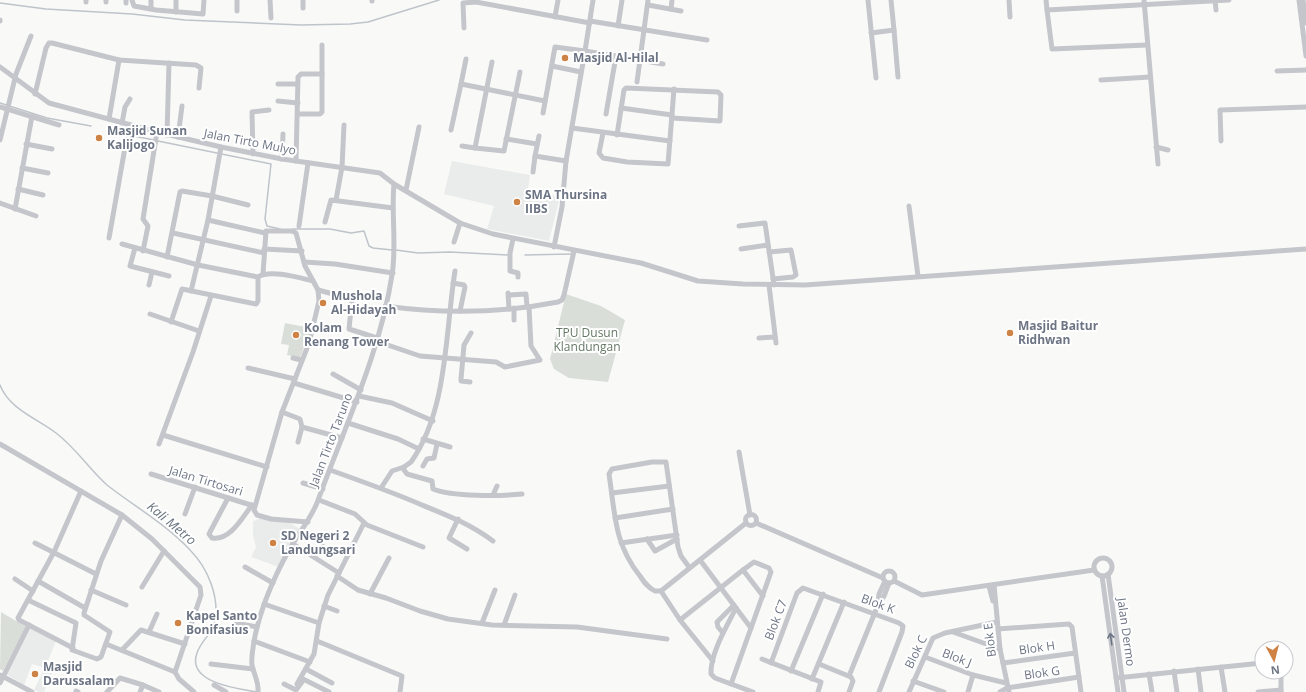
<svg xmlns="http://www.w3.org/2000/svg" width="1306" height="692" font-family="'Open Sans',sans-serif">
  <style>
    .built { fill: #eaebeb }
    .green { fill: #d9ded8 }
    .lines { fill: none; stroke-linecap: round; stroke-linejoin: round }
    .stream { stroke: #bec4ca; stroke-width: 1.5 }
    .minor { stroke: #c4c6cb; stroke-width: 5 }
    .oneway { stroke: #6d7585 }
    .poi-dot { fill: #ce8244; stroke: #fff; stroke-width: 1.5 }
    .labels { text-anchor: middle; stroke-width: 4; stroke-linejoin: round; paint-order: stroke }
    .poi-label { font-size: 12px; font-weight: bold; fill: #6d7585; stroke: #fff; text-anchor: start }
    .street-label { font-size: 12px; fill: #6d7585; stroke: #fff }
    .park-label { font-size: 12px; fill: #667866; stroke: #fff }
    .water-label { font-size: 13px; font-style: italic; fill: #68747f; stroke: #fff }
  </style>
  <rect width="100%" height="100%" fill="#f9faf8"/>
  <g class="built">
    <path d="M452,161L530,175L528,189L560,197L549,241L487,229L494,206L444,194Z"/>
    <path d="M261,518L290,523L300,529L279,567L251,557L256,547L253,535V521Z"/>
    <path d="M30,627L56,641L45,668L32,664L24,685L6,674Z"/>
    <path d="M44,669L52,673L44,692H39L34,690Z"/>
  </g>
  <g class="green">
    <path d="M566,294L601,306L625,320L608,382L569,378L554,369L550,359Z"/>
    <path d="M285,323L311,328L300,358L287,355L289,345L281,344Z"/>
    <path d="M1,612L26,627L3,671L0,669Z"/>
  </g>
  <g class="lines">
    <g class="stream">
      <path d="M0,3L46,9L132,14L185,20L301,25L350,24L368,22L439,0"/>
      <path d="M0,103L47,118L91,126"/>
      <path d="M108,131L154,140"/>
      <path d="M158,141L271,164L265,219L267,226L280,229"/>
      <path d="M293,229H330L351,233L364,231L369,246L373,248L392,250"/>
      <path d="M396,250L418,253L450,252L508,255"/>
      <path d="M525,255L571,254"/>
      <path d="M0,385C9,409 38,419 56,433C76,448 89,469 107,485C135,507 166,524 190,550C208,568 221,599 214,625C210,635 200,643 197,653C186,683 239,689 257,692"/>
    </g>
    <g class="minor">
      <path d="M132,0L134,6L156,10L203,14L204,0"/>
      <path d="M237,0V11"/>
      <path d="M270,0L271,18"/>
      <path d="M303,0V8"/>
      <path d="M372,0V1"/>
      <path d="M593,0L585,51L663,64"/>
      <path d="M868,0L876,78"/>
      <path d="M1009,0L1010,17"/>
      <path d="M1046,0L1047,10L1229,0"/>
      <path d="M1144,0L1158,164"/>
      <path d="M1215,0L1216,10"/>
      <path d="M1299,0L1306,56"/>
      <path d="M1303,0L1306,23"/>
      <path d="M86,2V0"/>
      <path d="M106,2V0"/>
      <path d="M126,3V0"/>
      <path d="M648,5L681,11"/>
      <path d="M151,8V0"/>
      <path d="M671,9L672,0"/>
      <path d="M1047,10L1052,49L1147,45"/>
      <path d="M176,12V0"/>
      <path d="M555,17L558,0"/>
      <path d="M0,21V20"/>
      <path d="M590,21L707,40"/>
      <path d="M618,26L622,0"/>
      <path d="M464,28L463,3L476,2L590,23"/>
      <path d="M894,30L898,77"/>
      <path d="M871,33L894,30L891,0"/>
      <path d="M492,62L475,148L504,151L520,72"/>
      <path d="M552,66L581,72"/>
      <path d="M0,67L49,103L157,132L221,147L282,159L380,173L394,184L460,223L493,234L641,263L698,281L743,284L805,285L1306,249"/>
      <path d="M1277,71L1306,70"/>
      <path d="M1101,80L1150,77"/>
      <path d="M637,82L648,0"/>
      <path d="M278,84H297"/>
      <path d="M461,84L466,59"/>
      <path d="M35,94L46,48L49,43H52L119,60L196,65L201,68L199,88"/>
      <path d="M278,101L298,103"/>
      <path d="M0,107L59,125"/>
      <path d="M621,108L672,115"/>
      <path d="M543,113L555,47L585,51L566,161L562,207L554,247"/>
      <path d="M298,114H320L322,112V45"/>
      <path d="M606,114L616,56"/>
      <path d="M109,119L119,60"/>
      <path d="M122,123L125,107L130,99"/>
      <path d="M572,128L670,141"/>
      <path d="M451,130L461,84L545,101"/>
      <path d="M603,133L599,153L603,158L627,162L668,164L674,89"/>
      <path d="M167,135L169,63"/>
      <path d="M617,135L624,90L626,88L718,92L721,95L720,121L672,118"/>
      <path d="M539,136L535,156L566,161"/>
      <path d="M178,137L182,106"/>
      <path d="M506,139L537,144"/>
      <path d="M0,140L16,74L31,36"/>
      <path d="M1221,141L1220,110L1306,107"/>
      <path d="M26,144L52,149"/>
      <path d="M462,146L475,148"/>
      <path d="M1156,147L1168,150"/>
      <path d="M253,154L252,112L269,110"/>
      <path d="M282,159L283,134"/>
      <path d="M296,161L298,77L301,74H322"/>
      <path d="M22,168L48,173"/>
      <path d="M533,172L535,156"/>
      <path d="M18,189L43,195"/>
      <path d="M406,190L419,127"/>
      <path d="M336,200L342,167L344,125"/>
      <path d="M0,203L36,216"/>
      <path d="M909,206L918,276"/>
      <path d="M15,209L32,116"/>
      <path d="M208,220L265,233"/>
      <path d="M325,222L331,200L393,208"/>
      <path d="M299,226L308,163"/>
      <path d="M739,226L765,223L774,285"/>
      <path d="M173,233L264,253"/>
      <path d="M109,238L129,125"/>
      <path d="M513,239L510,253V271L518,273V277"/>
      <path d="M454,242L460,223"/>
      <path d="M122,244L198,265L258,277C270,269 300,278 313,281"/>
      <path d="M135,248L130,266L169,276"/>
      <path d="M264,249L302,251"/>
      <path d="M741,249L768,245"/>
      <path d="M143,251L148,226L143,219L157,132"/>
      <path d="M769,252L791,250L796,275L793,277L773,279"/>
      <path d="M167,257L180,192L182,191L212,196L248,205"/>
      <path d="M304,262L335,264L393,273"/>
      <path d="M263,274L266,231H292L296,233L305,266L318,290L319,301L309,343L282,412L254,510L257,515L271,519L308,522"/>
      <path d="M453,283L464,285L465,287L460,311"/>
      <path d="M149,285L152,272"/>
      <path d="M769,285L776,343"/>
      <path d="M318,290L352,299L349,329L377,338"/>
      <path d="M191,291L208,220L221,147"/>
      <path d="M508,293L509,309"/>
      <path d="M509,295L526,294L527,307"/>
      <path d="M385,306C443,314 502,313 558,302L562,300L564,295L574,251"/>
      <path d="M514,308V320"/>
      <path d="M150,314L199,331"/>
      <path d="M171,322L182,289L256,304L258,301V277"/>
      <path d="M759,338L775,337"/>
      <path d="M376,341L420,356L496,362L505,367L540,360L531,346L529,307"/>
      <path d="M293,358L301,360"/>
      <path d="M248,368L295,379"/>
      <path d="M333,374L361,390"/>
      <path d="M470,382L461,381V379L464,345L471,333"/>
      <path d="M294,383L357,402"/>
      <path d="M359,396L392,403L433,421"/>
      <path d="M282,412L300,419L302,427L342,438"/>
      <path d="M348,423L398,439L419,449"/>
      <path d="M163,435L267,467"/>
      <path d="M423,439L450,447"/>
      <path d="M298,442L302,427"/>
      <path d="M0,444L122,515L152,539L200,587L201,595L175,672L179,679L194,692"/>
      <path d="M159,444L193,352L211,296"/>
      <path d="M739,452L750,515"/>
      <path d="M423,466L427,459L434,458L437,444"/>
      <path d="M404,467V470L407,474L432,481L433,489C452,497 501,496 522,494"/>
      <path d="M330,470C361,481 392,492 422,505C449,516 470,524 493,541"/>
      <path d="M151,474L254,506"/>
      <path d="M303,483L323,489"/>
      <path d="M381,488L392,471L404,467L411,462C448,410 445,333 455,271"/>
      <path d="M612,493L669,486"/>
      <path d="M493,495L497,486"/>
      <path d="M228,498L210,532L209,534L212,538C230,541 242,518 252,505"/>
      <path d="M319,500L355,514L367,525L423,547"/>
      <path d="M185,514L195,487"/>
      <circle cx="751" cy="520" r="5.5"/>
      <path d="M615,518L673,509"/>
      <path d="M458,519L449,538L467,549"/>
      <path d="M756,523L883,578"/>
      <path d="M647,539L655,551L677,539"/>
      <path d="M35,543L96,574"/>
      <path d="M621,543L677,535"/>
      <path d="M293,544L339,573"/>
      <path d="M315,556L322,545"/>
      <circle cx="1103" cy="567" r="9"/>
      <path d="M700,560L751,628"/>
      <path d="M245,567L273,583"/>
      <circle cx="889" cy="577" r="6"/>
      <path d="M1108,574L1124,692"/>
      <path d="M337,576L358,590L386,598L420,611L448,619L492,625L577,627L667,639"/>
      <path d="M1102,576L1118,692"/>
      <path d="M15,579L33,591"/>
      <path d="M38,581L85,608"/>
      <path d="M894,581L922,595L1094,570"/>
      <path d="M994,585L1000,649L1009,692"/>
      <path d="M989,586L993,601"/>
      <path d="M142,587L164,551"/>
      <path d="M91,590L126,605"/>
      <path d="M661,591H655C648,588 644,582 640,576C614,544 615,513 609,474L612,469L652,462H666L678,547L681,556L689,567"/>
      <path d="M370,594L389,558"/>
      <path d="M28,600L76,623L72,650L97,659L101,657L110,632L84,615V613L101,561L122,515"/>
      <path d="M264,604L319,623"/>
      <path d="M878,604L879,594L885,581"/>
      <path d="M324,606L337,611"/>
      <path d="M736,608C727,626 710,654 711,674L715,678L753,692"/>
      <path d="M680,620L743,570L763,596"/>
      <path d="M235,623L257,627"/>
      <path d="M482,623L495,590"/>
      <path d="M504,625L515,595"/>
      <path d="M998,629L1069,624L1072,627L1081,692"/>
      <path d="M149,632L157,614"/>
      <path d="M953,632L1000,649"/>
      <path d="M723,633L718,627L717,622L734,605"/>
      <path d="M254,641L310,662"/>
      <path d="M317,641L402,676L400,692"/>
      <path d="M106,644L175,672"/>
      <path d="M73,648L19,620L18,618L54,552L81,491"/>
      <path d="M122,650L141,630L185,644"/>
      <path d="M925,657L973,675L1006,683"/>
      <path d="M762,659L821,682L818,692"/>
      <path d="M713,661L680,620L661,591L746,523"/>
      <path d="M771,663L797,593L803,588L899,623L903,626L902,632L879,692"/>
      <path d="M1003,663L1075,653"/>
      <path d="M211,664L253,669"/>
      <path d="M819,664L851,677L853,681L849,692"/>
      <path d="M1221,667L1225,692"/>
      <path d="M306,669L332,683"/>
      <path d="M1198,669L1201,692"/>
      <path d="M791,671L823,594"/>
      <path d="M1174,671L1177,692"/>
      <path d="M1281,672V692"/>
      <path d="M1149,674L1152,692"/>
      <path d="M0,675L32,692"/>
      <path d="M849,676L878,605L884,596L889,583"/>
      <path d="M301,678L329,692"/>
      <path d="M1116,678L1262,663"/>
      <path d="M812,679L844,602"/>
      <path d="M913,681L944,692"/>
      <path d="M0,683L29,625"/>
      <path d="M284,684L296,690L302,682"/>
      <path d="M297,684L314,654L319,623L328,595L364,523"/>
      <path d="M731,684L771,572L769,568L754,562L743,570"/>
      <path d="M214,685L226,692"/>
      <path d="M76,691L78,692"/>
      <path d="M107,692L120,678L143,685L159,692"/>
      <path d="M140,692L143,685"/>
      <path d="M258,692C259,682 254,675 252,665C251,658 253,649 254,641C260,609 273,579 289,550C298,534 310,520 317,503C344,428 380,354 392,275C397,245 391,214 394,184"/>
      <path d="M909,692L933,638L945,633L997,622"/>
      <path d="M968,692L973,675"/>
      <path d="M1000,692L1007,688L1079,677"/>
      <path d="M1258,692L1281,690"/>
    </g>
  </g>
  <defs><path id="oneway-shaft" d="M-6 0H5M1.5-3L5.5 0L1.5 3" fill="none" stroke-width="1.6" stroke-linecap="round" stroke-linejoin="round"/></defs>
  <use class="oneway" href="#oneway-shaft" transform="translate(1111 639) rotate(-98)"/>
  <g class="poi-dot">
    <circle cx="565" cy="58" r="4"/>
    <circle cx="99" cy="138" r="4"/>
    <circle cx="517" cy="202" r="4"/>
    <circle cx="323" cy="303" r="4"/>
    <circle cx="1010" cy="333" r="4"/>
    <circle cx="296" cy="335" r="4"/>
    <circle cx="273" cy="543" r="4"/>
    <circle cx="178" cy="623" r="4"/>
    <circle cx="35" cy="674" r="4"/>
  </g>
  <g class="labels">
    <g class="poi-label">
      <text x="573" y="62">Masjid Al-Hilal</text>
      <text x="107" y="135">Masjid Sunan<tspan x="107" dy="14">Kalijogo</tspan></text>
      <text x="525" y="199">SMA Thursina<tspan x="525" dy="14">IIBS</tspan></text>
      <text x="331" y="300">Mushola<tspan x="331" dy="14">Al-Hidayah</tspan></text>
      <text x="1018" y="330">Masjid Baitur<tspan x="1018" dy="14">Ridhwan</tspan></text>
      <text x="304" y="332">Kolam<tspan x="304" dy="14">Renang Tower</tspan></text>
      <text x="281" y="540">SD Negeri 2<tspan x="281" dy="14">Landungsari</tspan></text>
      <text x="186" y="620">Kapel Santo<tspan x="186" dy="14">Bonifasius</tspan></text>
      <text x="43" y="671">Masjid<tspan x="43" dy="14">Darussalam</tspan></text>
    </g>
    <g class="street-label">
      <text transform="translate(250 142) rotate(11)" y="4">Jalan Tirto Mulyo</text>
      <text transform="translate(331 440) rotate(-69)" y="4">Jalan Tirto Taruno</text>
      <text transform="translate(206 481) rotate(17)" y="4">Jalan Tirtosari</text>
      <text transform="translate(878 604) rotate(20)" y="4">Blok K</text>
      <text transform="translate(776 620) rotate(-69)" y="4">Blok C7</text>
      <text transform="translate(1126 632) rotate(82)" y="4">Jalan Dermo</text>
      <text transform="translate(990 640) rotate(-97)" y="4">Blok E</text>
      <text transform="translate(1037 648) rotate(-8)" y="4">Blok H</text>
      <text transform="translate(916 652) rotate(-64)" y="4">Blok C</text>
      <text transform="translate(957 658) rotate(21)" y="4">Blok J</text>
      <text transform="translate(1042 673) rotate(-8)" y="4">Blok G</text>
    </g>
    <g class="park-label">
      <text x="587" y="337">TPU Dusun<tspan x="587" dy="14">Klandungan</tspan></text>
    </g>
    <g class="water-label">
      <text transform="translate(172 523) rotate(40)" y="5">Kali Metro</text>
    </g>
  </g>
  <g transform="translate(1274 660) rotate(173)"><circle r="19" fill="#ffffff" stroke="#c5c8ce"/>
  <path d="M0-3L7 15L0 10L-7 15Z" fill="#ce8244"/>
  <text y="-6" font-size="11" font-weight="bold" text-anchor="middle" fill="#6d7585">N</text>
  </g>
</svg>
